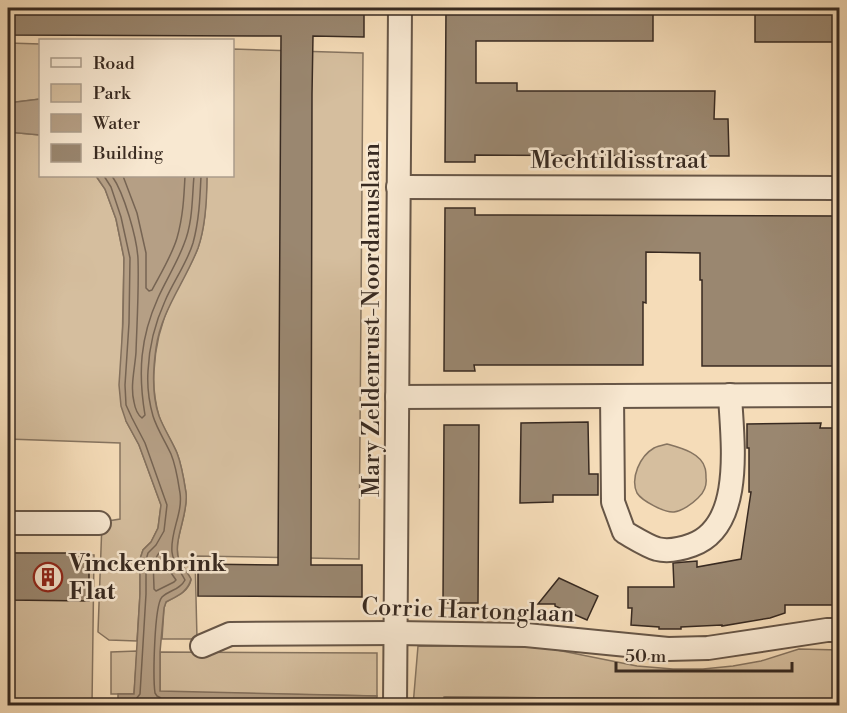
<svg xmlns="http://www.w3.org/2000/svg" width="847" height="713" font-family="'Libre Bodoni',serif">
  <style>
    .green { fill: #d5be9e; stroke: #867460; stroke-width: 1.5 }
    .water { fill: #b59f85; stroke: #83705d; stroke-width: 1.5 }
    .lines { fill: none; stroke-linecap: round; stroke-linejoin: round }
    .shore { stroke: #766453; stroke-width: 1.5 }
    .building { fill: #9a8770; stroke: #382a21; stroke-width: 1.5 }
    .street-casing { stroke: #675647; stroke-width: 26 }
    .street { stroke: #f8e8d1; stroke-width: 22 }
    .labels { text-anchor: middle; stroke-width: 5; stroke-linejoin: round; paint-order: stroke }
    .street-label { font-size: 24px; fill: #382a21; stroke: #f8e8d1 }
    .poi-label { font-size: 24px; font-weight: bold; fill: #382a21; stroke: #f8e8d1; text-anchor: start }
  </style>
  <rect width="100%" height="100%" fill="#f5dcb8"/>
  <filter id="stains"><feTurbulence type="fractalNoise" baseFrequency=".00333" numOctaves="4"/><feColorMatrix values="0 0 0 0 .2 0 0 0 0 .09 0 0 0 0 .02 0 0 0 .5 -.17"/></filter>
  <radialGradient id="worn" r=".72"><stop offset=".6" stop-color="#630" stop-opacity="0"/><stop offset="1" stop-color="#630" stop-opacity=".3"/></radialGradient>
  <g class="green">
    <path d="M8,43L40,44V99L8,103Z"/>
    <path d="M233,49L363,53L359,559L195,556L197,639H162L164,608L166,602C177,596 188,592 191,580C188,573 182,566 179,560C172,541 189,514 186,493C184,480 182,466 177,453C172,441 163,429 159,416C155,402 153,385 154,371C155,347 161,323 171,301C180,283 191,266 198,248C206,225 206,200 207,176H232Z"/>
    <path d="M8,132L40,135V176H96L105,189L116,219L124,258L122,352L126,421L139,445L161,505L158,528L151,542L143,550L140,559V594L137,641L109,640L98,632L102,522L120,519V443L8,439Z"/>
    <path d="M667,444C681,448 701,453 705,468C706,471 706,474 706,478C707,485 704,493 698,498C692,504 682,511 674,512C665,513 642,501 637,493C630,478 640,456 654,448C658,446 663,445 667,444Z"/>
    <path d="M8,553L94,555L92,705L8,706Z"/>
    <path d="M418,646L542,647L637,666L673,669H703L733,666L761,661L799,649L839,650V700L445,697L444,705L413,706Z"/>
    <path d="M137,651L134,694H111V652Z"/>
    <path d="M160,652L377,653V696L160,692Z"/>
  </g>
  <g class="water">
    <path d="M40,99V135L8,132V103Z"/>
    <path d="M96,176H207C207,199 206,225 198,248C185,282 161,311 156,348C153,369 152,396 159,416C164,429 172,441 177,453C182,466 184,480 186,493C189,514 172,541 179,560C182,566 188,573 191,579C188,592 177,596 166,602L164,608L160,652V691L377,696L376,705H118V694H134L140,594V559L143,550L151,542L158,528L161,505L139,445L126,421L121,406L119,385L123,323L124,258L116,219L105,189Z"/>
    <path d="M444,697L839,700L840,705H444Z"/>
  </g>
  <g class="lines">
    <g class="shore">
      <path d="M104,176L111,187L121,217L130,258L129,323L125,385L126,405L132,418L145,443L167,505L164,531L156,545L148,553L146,560V594L140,694L136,699L125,700L123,706"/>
      <path d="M112,176C124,193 137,238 138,259C139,290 137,321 136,352C135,368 130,386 134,402C135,408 138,415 142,418L145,415C138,373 140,338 158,298C166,280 177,263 184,244C193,222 192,198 194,176"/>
      <path d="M123,176L137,213L146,253V288L149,291L152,290C161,273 172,255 177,238C183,217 184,197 185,176"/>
      <path d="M201,176C200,199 199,221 193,243C187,263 173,282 165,301C155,323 149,347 148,371C147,386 149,402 153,416C157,429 165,441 171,454C176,466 178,480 180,493C183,513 170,532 172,552C173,563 180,570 185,580C180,590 169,590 162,597C154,606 153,678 155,693L157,696L161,698L368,702L371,706"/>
      <path d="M160,552L164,553L167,567L176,580L174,582L156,591L154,589C154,576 151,561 160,552Z"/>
      <path d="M450,706L453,703L772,706"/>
    </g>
  </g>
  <g class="building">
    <path d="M8,8H364V37L313,36L312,94L311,565H362V597L198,596V564L278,565L281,36L8,35Z"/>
    <path d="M446,8H653V41H476V83H517V91H715L714,119H728L729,156L475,155V162H445Z"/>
    <rect x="755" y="8" width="85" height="34"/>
    <path d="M445,208H475V215L839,216L838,366H702V280H700V253L646,252V303L643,302V365H474L475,371H444Z"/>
    <path d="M588,422L589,474H598V495H553V502L520,503L521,423Z"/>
    <path d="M821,423L820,428H840V605H785V613L770,618L722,626V625L681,627V629H659V627L631,625L632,608H628V587H674L673,563L697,561V567L741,559L751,492H749V448H747V424Z"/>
    <path d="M444,425H479L478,603H443Z"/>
    <path d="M8,553H89V601L8,600Z"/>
    <path d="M559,578L598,596L587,620L555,606V604H538Z"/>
  </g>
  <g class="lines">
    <g class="street-casing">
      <g id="street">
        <path d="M398,187L837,188L840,190"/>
        <path d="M612,396L613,502L624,532C633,537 647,546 657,549C669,552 681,549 692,545C745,526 732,439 730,395"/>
        <path d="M397,397L840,395"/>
        <path d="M8,523H99"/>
        <path d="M202,646L230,634L396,633L526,635L668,649L708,648L827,630H840"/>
        <path d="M395,706L400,8"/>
      </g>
    </g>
    <use href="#street" class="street"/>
  </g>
  <defs>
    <g id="building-ring" transform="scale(1.5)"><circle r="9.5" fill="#f8e8d1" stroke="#8f2418" stroke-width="1.5"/><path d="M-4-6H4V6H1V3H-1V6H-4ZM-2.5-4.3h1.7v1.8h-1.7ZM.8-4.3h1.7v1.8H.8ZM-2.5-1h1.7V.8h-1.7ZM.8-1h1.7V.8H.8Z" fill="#8f2418"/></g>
  </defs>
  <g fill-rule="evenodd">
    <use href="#building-ring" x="48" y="577"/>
  </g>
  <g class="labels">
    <g class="street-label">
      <text x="619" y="168">Mechtildisstraat</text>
      <text transform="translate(371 320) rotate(-90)" y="8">Mary Zeldenrust-Noordanuslaan</text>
      <text transform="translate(468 610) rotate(2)" y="8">Corrie Hartonglaan</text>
    </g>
    <g class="poi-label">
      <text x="69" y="571">Vinckenbrink<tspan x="69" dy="28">Flat</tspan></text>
    </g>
  </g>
  <rect width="847" height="713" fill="none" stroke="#f5dcb8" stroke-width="30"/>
  <rect x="9" y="9" width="829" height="695" fill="none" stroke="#382a21" stroke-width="3"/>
  <rect x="15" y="15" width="817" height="683" fill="none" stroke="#382a21" stroke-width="1.5"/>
  <rect x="39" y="39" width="195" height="138" fill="#f8e8d1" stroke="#ab9c8b" stroke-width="1.5"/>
  <rect x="51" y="58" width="30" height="9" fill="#f8e8d1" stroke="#ab9c8b" stroke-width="1.5"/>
  <text x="93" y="69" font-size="18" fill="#382a21">Road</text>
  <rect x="51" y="84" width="30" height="18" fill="#d5be9e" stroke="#ab9c8b" stroke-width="1.5"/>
  <text x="93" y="99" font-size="18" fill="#382a21">Park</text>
  <rect x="51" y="114" width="30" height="18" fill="#b59f85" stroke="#ab9c8b" stroke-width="1.5"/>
  <text x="93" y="129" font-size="18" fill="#382a21">Water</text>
  <rect x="51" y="144" width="30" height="18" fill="#9a8770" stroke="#ab9c8b" stroke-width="1.5"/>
  <text x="93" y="159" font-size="18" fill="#382a21">Building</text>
  <path d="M616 662v9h176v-9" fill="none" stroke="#382a21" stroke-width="3"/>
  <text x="625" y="662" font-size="18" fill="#382a21" stroke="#f8e8d1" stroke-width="4.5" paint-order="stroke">50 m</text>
  <rect width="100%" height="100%" filter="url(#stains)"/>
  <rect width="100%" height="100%" fill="url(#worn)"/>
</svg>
